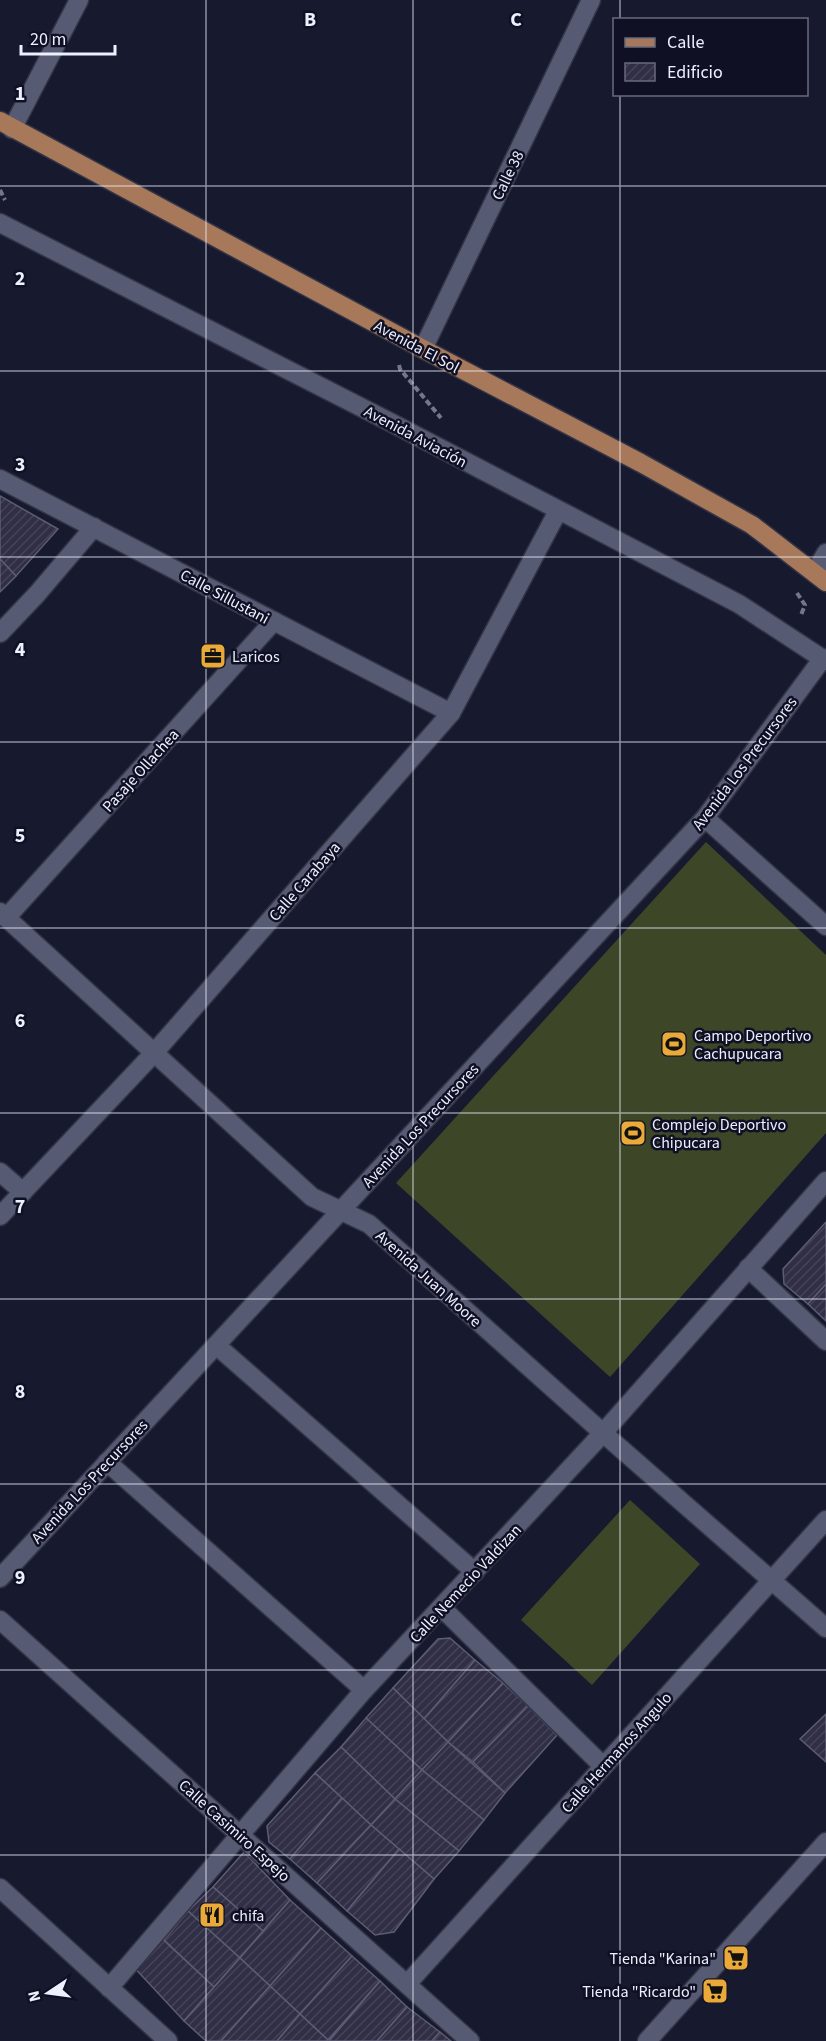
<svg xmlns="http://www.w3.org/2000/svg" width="826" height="2041" font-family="'Source Sans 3',sans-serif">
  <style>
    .grass { fill: #3d4727 }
    .building { fill: url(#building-hatch); stroke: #5d5c75; stroke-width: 1.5 }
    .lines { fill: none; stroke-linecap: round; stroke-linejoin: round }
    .minor-casing { stroke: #333445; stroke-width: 21 }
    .major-casing { stroke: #333445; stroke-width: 21 }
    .path { stroke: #747789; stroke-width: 4; stroke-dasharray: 6 3; stroke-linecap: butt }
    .minor { stroke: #575a73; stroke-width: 18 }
    .major { stroke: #a77859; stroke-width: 18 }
    .grid { fill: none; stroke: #edf0ff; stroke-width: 1.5; stroke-opacity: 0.55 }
    .labels { text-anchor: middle; stroke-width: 5; stroke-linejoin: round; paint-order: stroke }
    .street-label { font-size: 16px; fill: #edf0ff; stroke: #0f1024 }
    .poi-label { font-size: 16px; fill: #edf0ff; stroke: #0f1024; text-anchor: start }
    .grid-label { font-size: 20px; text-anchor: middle; font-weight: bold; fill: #edf0ff; stroke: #0f1024; stroke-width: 5; stroke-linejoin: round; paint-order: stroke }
  </style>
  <defs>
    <pattern id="building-hatch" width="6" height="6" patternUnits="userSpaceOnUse" patternTransform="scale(1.5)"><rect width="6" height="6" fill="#312f46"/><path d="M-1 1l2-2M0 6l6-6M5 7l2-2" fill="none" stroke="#454358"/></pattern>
  </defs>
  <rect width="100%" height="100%" fill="#171a2e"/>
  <g class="grass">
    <path d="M706,842L826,955V1133L610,1377L396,1183Z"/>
    <path d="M630,1500L700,1564L592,1685L521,1620Z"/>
  </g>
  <g class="building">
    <path d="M0,496L58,529L16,576L0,559Z"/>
    <path d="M0,559L16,576L0,592Z"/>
    <path d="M826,1222V1284L808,1304L784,1284L783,1269Z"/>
    <path d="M826,1284V1321L808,1304Z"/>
    <path d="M450,1638L475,1660L424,1719L393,1688L438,1639Z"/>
    <path d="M475,1660L503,1683L448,1742L424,1719Z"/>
    <path d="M503,1683L528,1706L473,1762L448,1742Z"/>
    <path d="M393,1688L448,1742L422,1770L366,1718Z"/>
    <path d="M528,1706L557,1735L505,1793L473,1762Z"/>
    <path d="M826,1714V1762L800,1739Z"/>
    <path d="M366,1718L422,1770L395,1799L341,1747Z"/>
    <path d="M448,1742L505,1793L484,1820L422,1770Z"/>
    <path d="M341,1747L395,1799L371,1825L315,1773Z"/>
    <path d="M422,1770L484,1820L459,1851L395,1799Z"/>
    <path d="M315,1773L342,1798L290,1859L269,1842L267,1826Z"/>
    <path d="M342,1798L371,1825L317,1883L290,1859Z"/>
    <path d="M395,1799L459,1851L434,1879L371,1825Z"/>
    <path d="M371,1825L399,1849L347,1911L317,1883Z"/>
    <path d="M399,1849L434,1879L394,1932L375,1935L347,1911Z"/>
    <path d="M244,1852L290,1900L263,1931L213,1887Z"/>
    <path d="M213,1887L263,1931L240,1958L188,1911Z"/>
    <path d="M290,1900L321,1928L270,1986L240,1958Z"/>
    <path d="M188,1911L240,1958L214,1987L164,1940Z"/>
    <path d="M321,1928L352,1956L300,2014L270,1986Z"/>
    <path d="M156,1933L214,1987L184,2021L130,1963Z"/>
    <path d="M352,1956L380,1981L328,2040L300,2014Z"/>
    <path d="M240,1958L270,1986L221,2041H206L184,2021Z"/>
    <path d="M380,1981L407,2007L377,2041H329Z"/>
    <path d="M270,1986L300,2014L277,2041H221Z"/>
    <path d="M407,2007L440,2032L432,2041H377Z"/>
    <path d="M300,2014L328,2040L327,2041H277Z"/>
    <path d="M440,2032L451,2041H432Z"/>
  </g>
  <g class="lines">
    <g class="minor-casing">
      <g id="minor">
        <path d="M12,129L79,0"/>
        <path d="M0,223L390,422L739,604L826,661"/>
        <path d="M423,349L591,0"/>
        <path d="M0,479L451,713"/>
        <path d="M815,572L826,553"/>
        <path d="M0,633L37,594L94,527"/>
        <path d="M705,818L826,926"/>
        <path d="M0,912L312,1197L369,1224L603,1433L826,1628"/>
        <path d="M6,918L274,621"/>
        <path d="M0,1172L23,1192"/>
        <path d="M0,1216L154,1053L451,713L558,511"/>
        <path d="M748,1268L826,1341"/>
        <path d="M216,1345L475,1572"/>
        <path d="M107,1462L364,1690"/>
        <path d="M0,1578L705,818L823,658"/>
        <path d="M442,1608L603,1766"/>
        <path d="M0,1620L470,2041"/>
        <path d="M0,1888L168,2041"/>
        <path d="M407,1984L826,1520"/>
        <path d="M109,1988L364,1690L603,1433L826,1181"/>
        <path d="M647,2041L826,1842"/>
      </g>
    </g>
    <g class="major-casing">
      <path id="major" d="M0,121L423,349L641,463L752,525L826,582"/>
    </g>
    <g class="path">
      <path d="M0,190L5,200"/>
      <path d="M399,365L400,369L441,418"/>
      <path d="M797,593L805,605L801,615"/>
    </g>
    <use href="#minor" class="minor"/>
    <use href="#major" class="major"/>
  </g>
  <path class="grid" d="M206,0V2041M413,0V2041M620,0V20M620,94V2041M0,186H826M0,371H826M0,557H826M0,742H826M0,928H826M0,1113H826M0,1299H826M0,1484H826M0,1670H826M0,1855H826"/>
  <defs>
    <g id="office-square" transform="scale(1.35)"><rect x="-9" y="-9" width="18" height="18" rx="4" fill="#eaaa39" stroke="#0f1024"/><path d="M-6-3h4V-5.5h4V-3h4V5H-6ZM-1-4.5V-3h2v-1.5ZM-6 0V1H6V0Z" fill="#111"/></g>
    <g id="stadium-square" transform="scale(1.35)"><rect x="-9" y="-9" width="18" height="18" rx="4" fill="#eaaa39" stroke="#0f1024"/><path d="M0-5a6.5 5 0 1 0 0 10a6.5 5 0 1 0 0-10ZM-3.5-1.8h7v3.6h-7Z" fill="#111"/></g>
    <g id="restaurant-square" transform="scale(1.35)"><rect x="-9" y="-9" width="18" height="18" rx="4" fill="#eaaa39" stroke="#0f1024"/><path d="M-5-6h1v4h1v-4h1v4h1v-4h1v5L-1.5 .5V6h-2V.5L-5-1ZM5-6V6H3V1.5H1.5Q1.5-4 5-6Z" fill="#111"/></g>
    <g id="supermarket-square" transform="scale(1.35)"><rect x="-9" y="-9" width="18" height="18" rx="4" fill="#eaaa39" stroke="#0f1024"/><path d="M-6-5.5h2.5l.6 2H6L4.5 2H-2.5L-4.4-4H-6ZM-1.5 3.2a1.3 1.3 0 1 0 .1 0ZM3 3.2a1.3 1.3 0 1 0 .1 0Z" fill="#111"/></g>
  </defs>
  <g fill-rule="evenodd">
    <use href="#office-square" x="213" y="656"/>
    <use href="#stadium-square" x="674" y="1044"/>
    <use href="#stadium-square" x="633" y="1133"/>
    <use href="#restaurant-square" x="212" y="1915"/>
    <use href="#supermarket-square" x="736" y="1958"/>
    <use href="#supermarket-square" x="715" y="1991"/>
  </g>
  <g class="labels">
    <g class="street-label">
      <text transform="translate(507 175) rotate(-64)" y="6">Calle 38</text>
      <text transform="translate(417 346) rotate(28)" y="6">Avenida El Sol</text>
      <text transform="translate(416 436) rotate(28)" y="6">Avenida Aviación</text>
      <text transform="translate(225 596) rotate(28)" y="6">Calle Sillustani</text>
      <text transform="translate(744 763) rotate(-53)" y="6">Avenida Los Precursores</text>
      <text transform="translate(140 770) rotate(-48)" y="6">Pasaje Ollachea</text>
      <text transform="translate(304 881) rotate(-49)" y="6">Calle Carabaya</text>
      <text transform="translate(420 1125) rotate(-47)" y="6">Avenida Los Precursores</text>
      <text transform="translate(429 1278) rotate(42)" y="6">Avenida Juan Moore</text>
      <text transform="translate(89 1481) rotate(-47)" y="6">Avenida Los Precursores</text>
      <text transform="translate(465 1583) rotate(-47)" y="6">Calle Nemecio Valdizan</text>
      <text transform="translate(616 1752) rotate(-48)" y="6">Calle Hermanos Angulo</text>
      <text transform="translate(235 1830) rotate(42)" y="6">Calle Casimiro Espejo</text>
    </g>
    <g class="poi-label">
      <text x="232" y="662">Laricos</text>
      <text x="694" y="1041">Campo Deportivo<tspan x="694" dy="18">Cachupucara</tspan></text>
      <text x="652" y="1130">Complejo Deportivo<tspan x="652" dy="18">Chipucara</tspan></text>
      <text x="232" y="1921">chifa</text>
      <text x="716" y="1964" text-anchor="end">Tienda "Karina"</text>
      <text x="696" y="1997" text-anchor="end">Tienda "Ricardo"</text>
    </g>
  </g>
  <g class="grid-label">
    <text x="310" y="26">B</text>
    <text x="516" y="26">C</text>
    <text x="20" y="100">1</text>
    <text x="20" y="285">2</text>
    <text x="20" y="471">3</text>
    <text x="20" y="656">4</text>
    <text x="20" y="842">5</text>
    <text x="20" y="1027">6</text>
    <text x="20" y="1213">7</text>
    <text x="20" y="1398">8</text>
    <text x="20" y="1584">9</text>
  </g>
  <rect x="613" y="18" width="195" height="78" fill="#0f1024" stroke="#686a7c" stroke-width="1.5"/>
  <rect x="625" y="38" width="30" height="9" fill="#a77859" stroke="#686a7c" stroke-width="1.5"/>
  <text x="667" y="48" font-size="18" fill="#edf0ff">Calle</text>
  <rect x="625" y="63" width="30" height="18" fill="url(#building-hatch)" stroke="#686a7c" stroke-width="1.5"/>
  <text x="667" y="78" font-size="18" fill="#edf0ff">Edificio</text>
  <g transform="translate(48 1993) rotate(257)" stroke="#0f1024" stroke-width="4.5" paint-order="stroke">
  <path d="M0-4.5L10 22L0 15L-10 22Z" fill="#edf0ff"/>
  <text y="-9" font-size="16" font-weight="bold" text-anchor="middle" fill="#edf0ff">N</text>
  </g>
  <path d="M21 45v9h94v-9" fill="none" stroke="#edf0ff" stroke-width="3"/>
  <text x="30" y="45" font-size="18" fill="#edf0ff" stroke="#0f1024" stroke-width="4.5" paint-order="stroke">20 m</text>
</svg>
